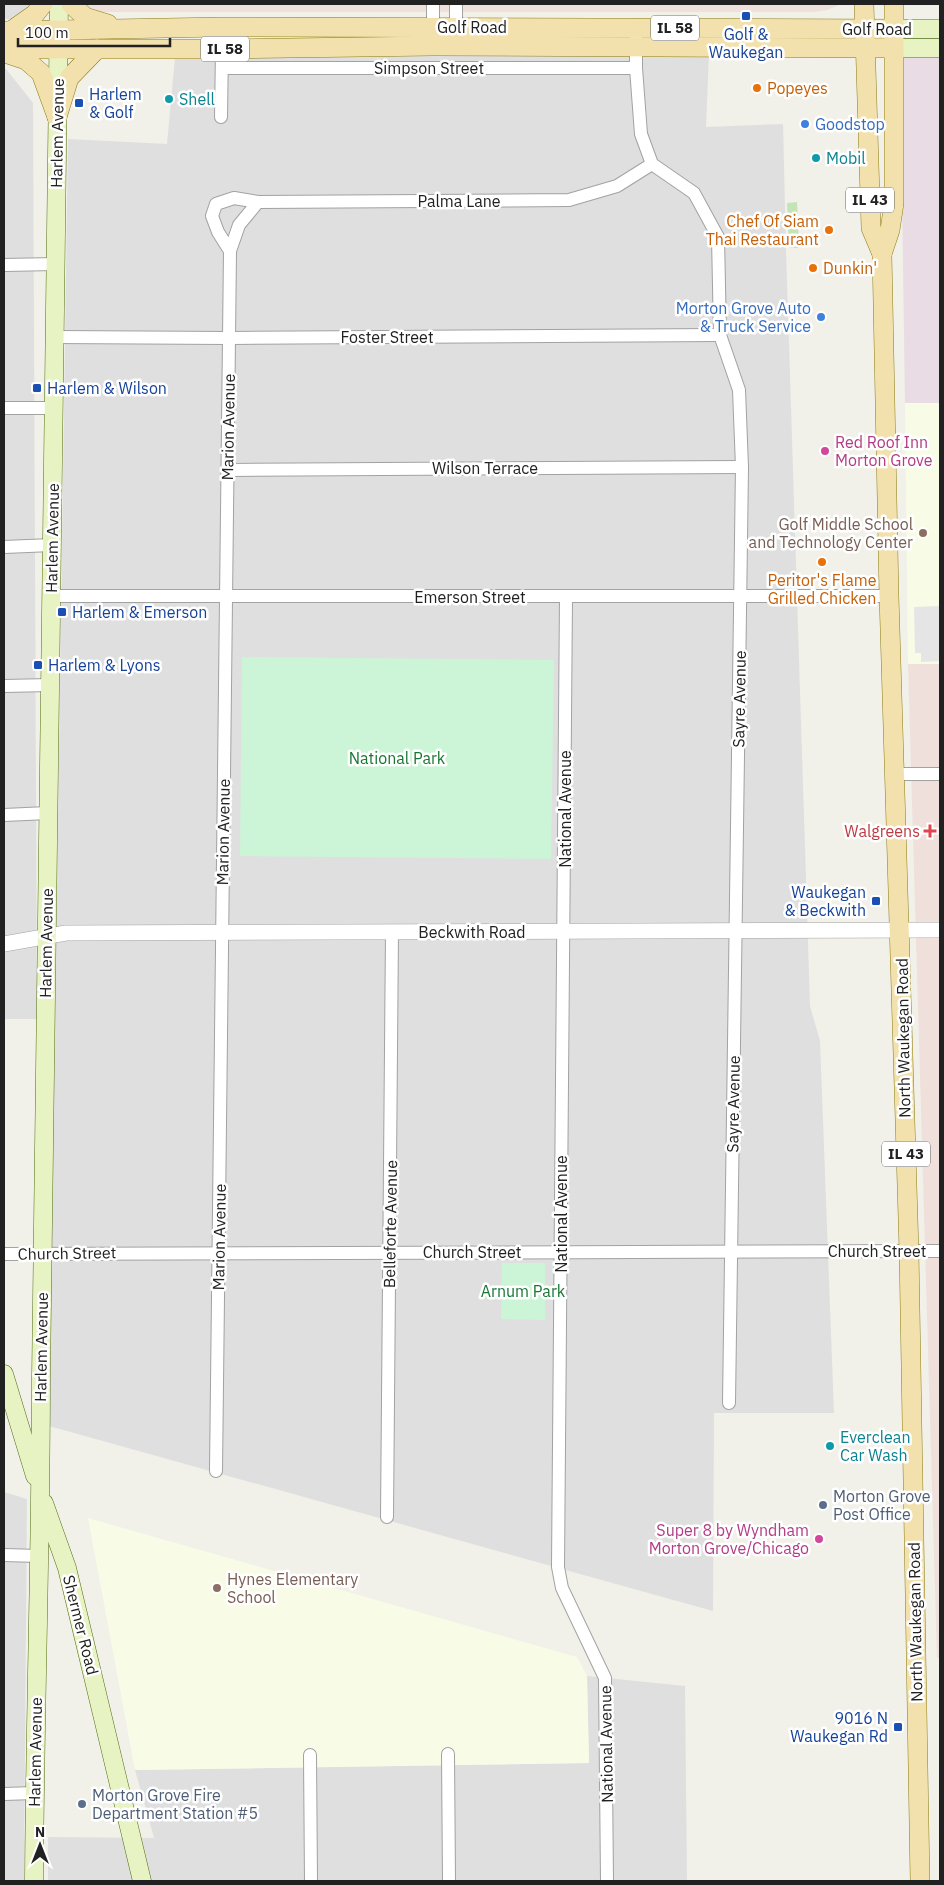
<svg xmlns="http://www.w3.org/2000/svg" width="944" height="1885" font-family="'IBM Plex Sans',sans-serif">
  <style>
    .residential { fill: #dfdfdf }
    .commercial { fill: #efe0db }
    .industrial { fill: #e9dce4 }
    .education { fill: #f8fce7 }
    .grass { fill: #c4e4b6 }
    .park { fill: #ccf4d7 }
    .parking { fill: #e5e5e5 }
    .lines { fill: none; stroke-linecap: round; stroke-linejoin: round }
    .minor-casing { stroke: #a2a2a2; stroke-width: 14 }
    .tertiary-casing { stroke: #a2a2a2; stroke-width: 16 }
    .secondary-casing { stroke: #536f12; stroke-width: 19 }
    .primary-casing { stroke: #8d7c11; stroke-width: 20 }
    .minor { stroke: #fff; stroke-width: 12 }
    .tertiary { stroke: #fff; stroke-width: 15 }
    .secondary { stroke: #e8f3c4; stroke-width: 18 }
    .primary { stroke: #f2e1ad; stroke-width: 19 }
    .transit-dot { fill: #1a4fb4; stroke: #fff; stroke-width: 2 }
    .food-dot { fill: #e8710a; stroke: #fff; stroke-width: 2 }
    .culture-dot { fill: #0f9aa8; stroke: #fff; stroke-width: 2 }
    .shop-dot { fill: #3f7fe0; stroke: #fff; stroke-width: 2 }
    .hotel-dot { fill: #d1479c; stroke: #fff; stroke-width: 2 }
    .education-dot { fill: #8d6e63; stroke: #fff; stroke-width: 2 }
    .health-dot { fill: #e0444e; stroke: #fff; stroke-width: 2 }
    .service-dot { fill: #5c6f8a; stroke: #fff; stroke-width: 2 }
    .labels { text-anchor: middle; stroke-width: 5; stroke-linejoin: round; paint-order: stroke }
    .shield { fill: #fff; stroke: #646464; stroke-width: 1 }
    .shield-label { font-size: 15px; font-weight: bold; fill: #212121 }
    .street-label { font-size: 16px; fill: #212121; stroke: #fff }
    .transit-label { font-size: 16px; fill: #164399; stroke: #fff; text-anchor: start }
    .food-label { font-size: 16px; fill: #c56008; stroke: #fff; text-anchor: start }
    .culture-label { font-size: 16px; fill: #0d838f; stroke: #fff; text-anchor: start }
    .shop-label { font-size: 16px; fill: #366cbe; stroke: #fff; text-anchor: start }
    .hotel-label { font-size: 16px; fill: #b23c85; stroke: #fff; text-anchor: start }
    .education-label { font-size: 16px; fill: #785e54; stroke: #fff; text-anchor: end }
    .park-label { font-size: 16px; fill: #197632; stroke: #fff }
    .health-label { font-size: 16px; fill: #be3a42; stroke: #fff; text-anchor: end }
    .service-label { font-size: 16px; fill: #4e5e75; stroke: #fff; text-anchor: start }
  </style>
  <rect width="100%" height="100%" fill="#f1f0e9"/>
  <g class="residential">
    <path d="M4,4H39L16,19H4Z"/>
    <path d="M709,54L706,127L783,124L786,250L810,1006L820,1041L834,1413H714L713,1611L49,1426L68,139L167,144L175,58Z"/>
    <path d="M4,69H6L33,103L37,1019H4Z"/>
    <path d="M4,1492L27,1499L24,1881H4Z"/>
    <path d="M587,1676L685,1686L687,1881H48V1837L154,1838L135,1770L589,1763Z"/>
  </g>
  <g class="commercial">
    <path d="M81,4H842L827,10L815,12H103L82,6Z"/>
    <path d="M908,664H940V1658H937Z"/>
  </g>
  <path class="industrial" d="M900,55H940V403H905Z"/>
  <g class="education">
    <path d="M905,403H940V664H908Z"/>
    <path d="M88,1518L577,1657L587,1676L589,1763L135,1770Z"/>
  </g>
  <path class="grass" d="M797,202L799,248H789L787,203Z"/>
  <g class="park">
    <path d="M242,657L554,660L551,859L240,856Z"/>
    <path d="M502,1263H545V1320L501,1319Z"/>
  </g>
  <path class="parking" d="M940,606V661L921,662V653H915L914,607Z"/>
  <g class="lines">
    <g class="minor-casing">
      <g id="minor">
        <path d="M433,34V4"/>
        <path d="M456,34V4"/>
        <path d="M636,39V68L641,134L652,164L694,193L718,237L720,335L739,390L742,467L729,1403"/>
        <path d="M222,68H636"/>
        <path d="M221,117L222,49"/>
        <path d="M230,251L218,232L212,216L216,204L234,198L258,202L569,200L617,186L652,164"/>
        <path d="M4,265L55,264"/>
        <path d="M54,337L229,338L720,335"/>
        <path d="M4,408H53"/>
        <path d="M228,470L742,467"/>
        <path d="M4,547L52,545"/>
        <path d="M51,596H889"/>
        <path d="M566,597L558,1567L562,1588L605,1678L607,1881"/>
        <path d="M4,686L50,685"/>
        <path d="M895,774H940"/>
        <path d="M4,815L48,813"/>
        <path d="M4,1254L940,1251"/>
        <path d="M216,1471L230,251L239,225L258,202"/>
        <path d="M387,1517L392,932"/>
        <path d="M4,1555L39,1556"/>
        <path d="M448,1754L449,1881"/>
        <path d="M310,1755L311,1881"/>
        <path d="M4,1794L35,1793"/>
      </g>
    </g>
    <g class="tertiary-casing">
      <path id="tertiary" d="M4,944L66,933L940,930"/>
    </g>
    <g class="secondary-casing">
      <g id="secondary">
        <path d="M894,29H940"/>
        <path d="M894,48H940"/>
        <path d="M4,1374L35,1476"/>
        <path d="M44,1503L67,1568L142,1881"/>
        <path d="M34,1881C35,1713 41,1545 41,1377L59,4"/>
      </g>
    </g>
    <g class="primary-casing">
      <g id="primary">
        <path d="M71,4L85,17L108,24"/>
        <path d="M864,4L871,228L882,254"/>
        <path d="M894,4V203L890,230L882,254L889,596L909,1251L920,1881"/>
        <path d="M4,31L221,27L894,29"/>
        <path d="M11,31L35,14L43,4"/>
        <path d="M4,49H222L433,46L894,48"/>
        <path d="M5,53L26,60L41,73L57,117"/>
        <path d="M57,117L69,78L97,49"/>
      </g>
    </g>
    <use href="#minor" class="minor"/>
    <use href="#tertiary" class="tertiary"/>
    <use href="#secondary" class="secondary"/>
    <use href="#primary" class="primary"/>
  </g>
  <g class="transit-dot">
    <rect x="741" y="11" width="10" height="10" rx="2.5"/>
    <rect x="74" y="98" width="10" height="10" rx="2.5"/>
    <rect x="32" y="383" width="10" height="10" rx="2.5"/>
    <rect x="57" y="607" width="10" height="10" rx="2.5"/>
    <rect x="33" y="660" width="10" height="10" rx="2.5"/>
    <rect x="871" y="896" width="10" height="10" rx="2.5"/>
    <rect x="893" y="1722" width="10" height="10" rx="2.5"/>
  </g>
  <g class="food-dot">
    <circle cx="757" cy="88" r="5"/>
    <circle cx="829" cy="230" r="5"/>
    <circle cx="813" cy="268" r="5"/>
    <circle cx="822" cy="562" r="5"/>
  </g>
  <g class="culture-dot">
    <circle cx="169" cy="99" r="5"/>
    <circle cx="816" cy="158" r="5"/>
    <circle cx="830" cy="1446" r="5"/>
  </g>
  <g class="shop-dot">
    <circle cx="805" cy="124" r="5"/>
    <circle cx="821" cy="317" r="5"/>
  </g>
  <g class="hotel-dot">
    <circle cx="825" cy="451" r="5"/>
    <circle cx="819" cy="1539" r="5"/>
  </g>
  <g class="education-dot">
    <circle cx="923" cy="533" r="5"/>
    <circle cx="217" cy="1588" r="5"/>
  </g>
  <path class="health-dot" d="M927.5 823.5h5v5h5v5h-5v5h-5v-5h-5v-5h5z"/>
  <g class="service-dot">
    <circle cx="823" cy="1505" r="5"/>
    <circle cx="82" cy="1804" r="5"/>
  </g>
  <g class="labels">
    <g class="shield">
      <rect x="651" y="15.5" width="48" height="25" rx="4"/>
      <rect x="201" y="36.5" width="48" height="25" rx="4"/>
      <rect x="846" y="187.5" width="48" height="25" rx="4"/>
      <rect x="882" y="1141.5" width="48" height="25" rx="4"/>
    </g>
    <g class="shield-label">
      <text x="675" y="33">IL 58</text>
      <text x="225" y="54">IL 58</text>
      <text x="870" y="205">IL 43</text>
      <text x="906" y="1159">IL 43</text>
    </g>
    <g class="street-label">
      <text x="472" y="33">Golf Road</text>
      <text x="877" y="35">Golf Road</text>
      <text x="429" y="74">Simpson Street</text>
      <text transform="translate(57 133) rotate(-89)" y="6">Harlem Avenue</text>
      <text x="459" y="207">Palma Lane</text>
      <text x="387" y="343">Foster Street</text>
      <text transform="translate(228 427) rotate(-89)" y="6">Marion Avenue</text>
      <text x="485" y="474">Wilson Terrace</text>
      <text transform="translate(52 538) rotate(-89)" y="6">Harlem Avenue</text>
      <text x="470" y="603">Emerson Street</text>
      <text transform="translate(739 699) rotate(-89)" y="6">Sayre Avenue</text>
      <text transform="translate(565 809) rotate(-90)" y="6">National Avenue</text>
      <text transform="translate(223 832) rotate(-89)" y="6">Marion Avenue</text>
      <text x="472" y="938">Beckwith Road</text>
      <text transform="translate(46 943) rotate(-89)" y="6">Harlem Avenue</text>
      <text transform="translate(903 1038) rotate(-91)" y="6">North Waukegan Road</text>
      <text transform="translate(733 1104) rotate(-89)" y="6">Sayre Avenue</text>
      <text transform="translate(561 1214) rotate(-90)" y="6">National Avenue</text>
      <text transform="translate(390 1224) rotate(-89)" y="6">Belleforte Avenue</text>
      <text transform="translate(219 1237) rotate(-89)" y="6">Marion Avenue</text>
      <text x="877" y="1257">Church Street</text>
      <text x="472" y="1258">Church Street</text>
      <text transform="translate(67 1253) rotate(-1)" y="6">Church Street</text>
      <text transform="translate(41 1347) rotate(-89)" y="6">Harlem Avenue</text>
      <text transform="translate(915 1622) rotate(-91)" y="6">North Waukegan Road</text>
      <text transform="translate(81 1625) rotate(76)" y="6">Shermer Road</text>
      <text transform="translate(606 1744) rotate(-91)" y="6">National Avenue</text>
      <text transform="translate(35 1752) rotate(-89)" y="6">Harlem Avenue</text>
    </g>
    <g class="transit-label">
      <text x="746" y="40" text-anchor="middle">Golf &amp;<tspan x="746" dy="18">Waukegan</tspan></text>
      <text x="89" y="100">Harlem<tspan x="89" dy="18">&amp; Golf</tspan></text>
      <text x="47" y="394">Harlem &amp; Wilson</text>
      <text x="72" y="618">Harlem &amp; Emerson</text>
      <text x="48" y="671">Harlem &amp; Lyons</text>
      <text x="866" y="898" text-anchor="end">Waukegan<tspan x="866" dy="18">&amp; Beckwith</tspan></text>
      <text x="888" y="1724" text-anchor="end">9016 N<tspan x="888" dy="18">Waukegan Rd</tspan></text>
    </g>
    <g class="food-label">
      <text x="767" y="94">Popeyes</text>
      <text x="819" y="227" text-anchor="end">Chef Of Siam<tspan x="819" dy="18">Thai Restaurant</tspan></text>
      <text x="823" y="274">Dunkin'</text>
      <text x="822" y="586" text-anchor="middle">Peritor's Flame<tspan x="822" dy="18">Grilled Chicken</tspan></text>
    </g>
    <g class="culture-label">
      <text x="179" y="105">Shell</text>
      <text x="826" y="164">Mobil</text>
      <text x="840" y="1443">Everclean<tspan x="840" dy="18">Car Wash</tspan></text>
    </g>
    <g class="shop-label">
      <text x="815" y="130">Goodstop</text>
      <text x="811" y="314" text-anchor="end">Morton Grove Auto<tspan x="811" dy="18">&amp; Truck Service</tspan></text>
    </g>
    <g class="hotel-label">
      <text x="835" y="448">Red Roof Inn<tspan x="835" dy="18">Morton Grove</tspan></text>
      <text x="809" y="1536" text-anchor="end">Super 8 by Wyndham<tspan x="809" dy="18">Morton Grove/Chicago</tspan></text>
    </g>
    <g class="education-label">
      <text x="913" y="530">Golf Middle School<tspan x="913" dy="18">and Technology Center</tspan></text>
      <text x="227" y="1585" text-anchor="start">Hynes Elementary<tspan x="227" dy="18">School</tspan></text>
    </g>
    <g class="park-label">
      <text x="397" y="764">National Park</text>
      <text x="523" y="1297">Arnum Park</text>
    </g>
    <g class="health-label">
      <text x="920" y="837">Walgreens</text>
    </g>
    <g class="service-label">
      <text x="833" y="1502">Morton Grove<tspan x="833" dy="18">Post Office</tspan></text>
      <text x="92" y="1801">Morton Grove Fire<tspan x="92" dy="18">Department Station #5</tspan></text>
    </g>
  </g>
  <rect width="944" height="1885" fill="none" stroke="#212121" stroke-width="10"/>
  <g transform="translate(40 1845)" stroke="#ffffff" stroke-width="4" paint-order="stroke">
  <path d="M0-4L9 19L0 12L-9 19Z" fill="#212121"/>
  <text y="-8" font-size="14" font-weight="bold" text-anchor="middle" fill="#212121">N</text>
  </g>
  <path d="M18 38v8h152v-8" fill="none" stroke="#212121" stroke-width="2.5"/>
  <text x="25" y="38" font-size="15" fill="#212121" stroke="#ffffff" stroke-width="4" paint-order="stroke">100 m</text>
</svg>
